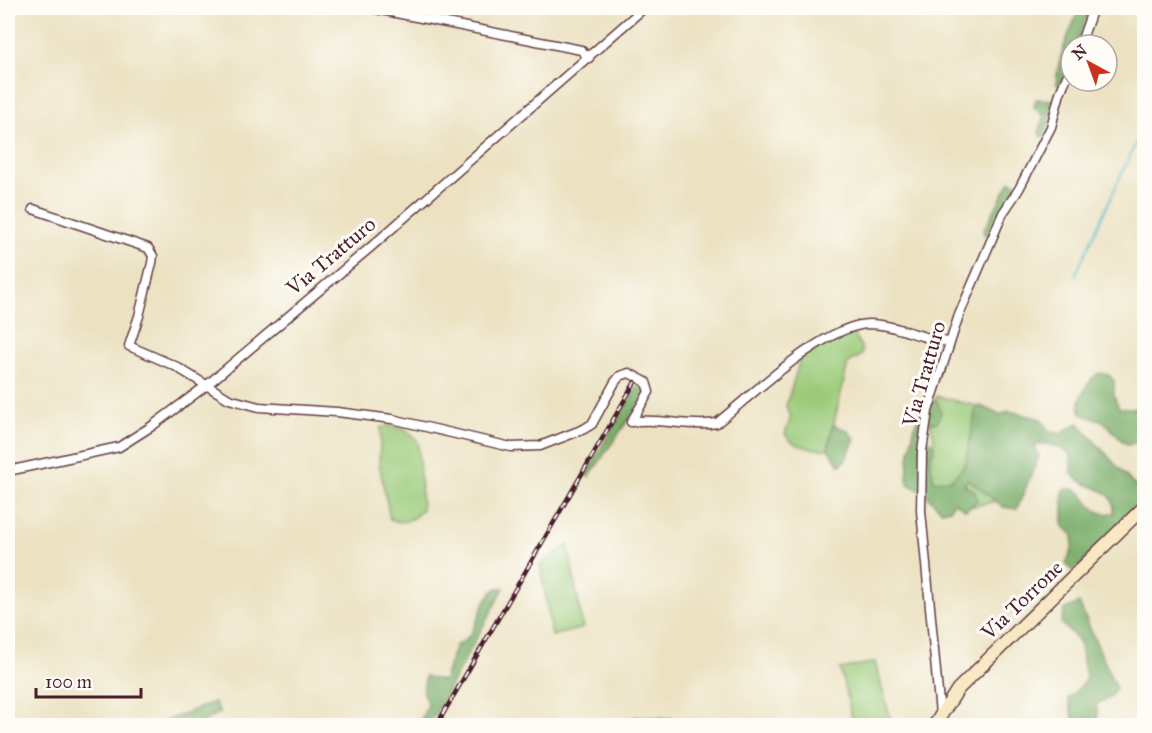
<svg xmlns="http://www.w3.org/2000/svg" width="1152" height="733" font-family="'IM FELL Great Primer',serif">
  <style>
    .green { fill: #9bcb7a; stroke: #727552; stroke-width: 1.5 }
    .forest { fill: #7caf6a; stroke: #63674a; stroke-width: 1.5 }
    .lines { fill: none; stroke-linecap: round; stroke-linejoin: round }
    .stream { stroke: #4fbbc9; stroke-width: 2 }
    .minor-casing { stroke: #623c42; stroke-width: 11 }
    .secondary-casing { stroke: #623c42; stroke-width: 15 }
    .minor { stroke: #fff; stroke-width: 8 }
    .secondary { stroke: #f8e8c3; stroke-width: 12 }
    .rail-casing { stroke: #4a1f2b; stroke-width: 4.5 }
    .rail { stroke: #fdfcf7; stroke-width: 2; stroke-dasharray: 7; stroke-linecap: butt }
    .labels { text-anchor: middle; stroke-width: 6; stroke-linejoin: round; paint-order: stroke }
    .street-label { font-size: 21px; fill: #4a1f2b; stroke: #fdfcf7 }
  </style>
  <rect width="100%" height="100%" fill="#fdfcf7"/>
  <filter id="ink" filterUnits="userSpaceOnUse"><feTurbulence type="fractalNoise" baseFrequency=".0167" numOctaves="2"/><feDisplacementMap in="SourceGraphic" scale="12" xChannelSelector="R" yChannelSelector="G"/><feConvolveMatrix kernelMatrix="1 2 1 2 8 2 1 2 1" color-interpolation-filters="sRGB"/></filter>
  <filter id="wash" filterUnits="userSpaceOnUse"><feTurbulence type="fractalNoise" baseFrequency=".008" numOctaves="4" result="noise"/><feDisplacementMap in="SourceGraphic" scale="24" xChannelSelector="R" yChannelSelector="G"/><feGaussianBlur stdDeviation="1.35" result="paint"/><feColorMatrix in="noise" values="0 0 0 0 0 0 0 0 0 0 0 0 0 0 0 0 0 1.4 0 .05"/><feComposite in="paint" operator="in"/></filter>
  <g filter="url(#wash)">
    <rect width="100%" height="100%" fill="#ece2c2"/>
    <g class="green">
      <path d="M852,330L862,349V355L848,363L828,449C814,450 792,447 785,434L791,417L786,406L801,356Z"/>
      <path d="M937,396L980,407L976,408C973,434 971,488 934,481C927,468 931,460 934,448C936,443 932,430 931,424L937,422L934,401Z"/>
      <path d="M391,426C403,429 413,431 418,443L422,509C415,519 402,526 390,519L379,463L381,427Z"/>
      <path d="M968,479L996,501L970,507L977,500L964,484Z"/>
      <path d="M568,545L583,628L552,636L540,565Z"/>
      <path d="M875,662L892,725H854L840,669Z"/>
    </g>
    <g class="forest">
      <path d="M1080,8H1090L1076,45H1071V58L1060,85L1056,84C1058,55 1069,33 1080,8Z"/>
      <path d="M1036,99L1056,100L1045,136L1042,137L1039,133L1044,116L1034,107Z"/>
      <path d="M1010,181L1017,184L988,239L983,232Z"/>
      <path d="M1099,373L1109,375L1114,381V396L1119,408H1136L1144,418V440L1128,445C1118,440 1113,429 1104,422C1098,417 1088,419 1082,414C1073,404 1090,378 1099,373Z"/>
      <path d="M641,381L648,391L589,477L585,474Z"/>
      <path d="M937,401L941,413L937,422L924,423L921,441H931L935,447L929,458L934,481L951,480L965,465L976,408L981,406L1000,415L1009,411L1041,419L1048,430L1060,434L1078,423L1135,486L1144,487V501L1073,572L1066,563L1072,550L1073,535L1063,526V490C1091,483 1082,518 1114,513C1116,481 1077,492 1071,470C1070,466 1072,460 1071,455C1061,448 1048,440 1035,446L1039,456L1017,509L1003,507L968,479L964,485L975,492L977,500L966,510L954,502L950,509L942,511L924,493L908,484L907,477C910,456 910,407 937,401Z"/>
      <path d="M833,425L847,430L855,439L845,461L840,465L828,449Z"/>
      <path d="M497,588H504L429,725H418L428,705L423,693L425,676L443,681L456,645C481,637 476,601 497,588Z"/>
      <path d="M1079,603L1116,688L1110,698L1097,704L1098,725H1075L1068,698L1082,685L1086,677L1079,641L1061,623L1065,609Z"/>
      <path d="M214,702L220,713L196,725H163L162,722Z"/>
      <path d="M635,717L671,718L672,720L665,725H636Z"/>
    </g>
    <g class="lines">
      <path class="stream" d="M1075,276L1144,125"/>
    </g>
  </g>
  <g filter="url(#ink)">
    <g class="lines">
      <g class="minor-casing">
        <g id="minor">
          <path d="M371,8L581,50L589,58"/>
          <path d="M1080,45L1093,8"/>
          <path d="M33,209L148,248L153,256L152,263L139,316L129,346L175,366L229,399L259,407L337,412L392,419L511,447L540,446L584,429L592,424L615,382L620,376L629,373L646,382L649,392L631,422C660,417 689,428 717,423C752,395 824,325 869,324C896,324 923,340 950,342"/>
          <path d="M8,471L119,447L152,426L207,385L372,246L644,8"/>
          <path d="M940,714L921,511L922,451L928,411L959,315L1003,213L1019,189L1051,127L1060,93L1071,67"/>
        </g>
      </g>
      <g class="secondary-casing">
        <path id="secondary" d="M934,726L958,689L1144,507"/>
      </g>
      <use href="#minor" class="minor"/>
      <use href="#secondary" class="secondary"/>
      <g class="rail-casing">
        <path id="rail" d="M436,726L635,382"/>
      </g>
      <use href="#rail" class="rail"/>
    </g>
  </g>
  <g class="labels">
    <g class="street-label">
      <text transform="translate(331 256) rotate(-40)" y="7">Via Tratturo</text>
      <text transform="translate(924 374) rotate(-74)" y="7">Via Tratturo</text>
      <text transform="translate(1022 600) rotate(-44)" y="7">Via Torrone</text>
    </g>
  </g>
  <rect width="1152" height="733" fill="none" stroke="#fdfcf7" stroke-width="30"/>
  <g transform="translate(1089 63) rotate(319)"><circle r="28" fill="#fdfcf7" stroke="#b5a4a5" stroke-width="1.5"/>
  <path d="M0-4.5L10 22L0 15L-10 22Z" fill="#c8321e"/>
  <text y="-9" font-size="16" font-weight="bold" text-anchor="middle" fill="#4a1f2b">N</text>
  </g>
  <path d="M36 688v9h105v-9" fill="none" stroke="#4a1f2b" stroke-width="3"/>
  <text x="45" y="688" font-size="18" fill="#4a1f2b" stroke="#fdfcf7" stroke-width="4.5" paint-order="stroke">100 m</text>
</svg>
